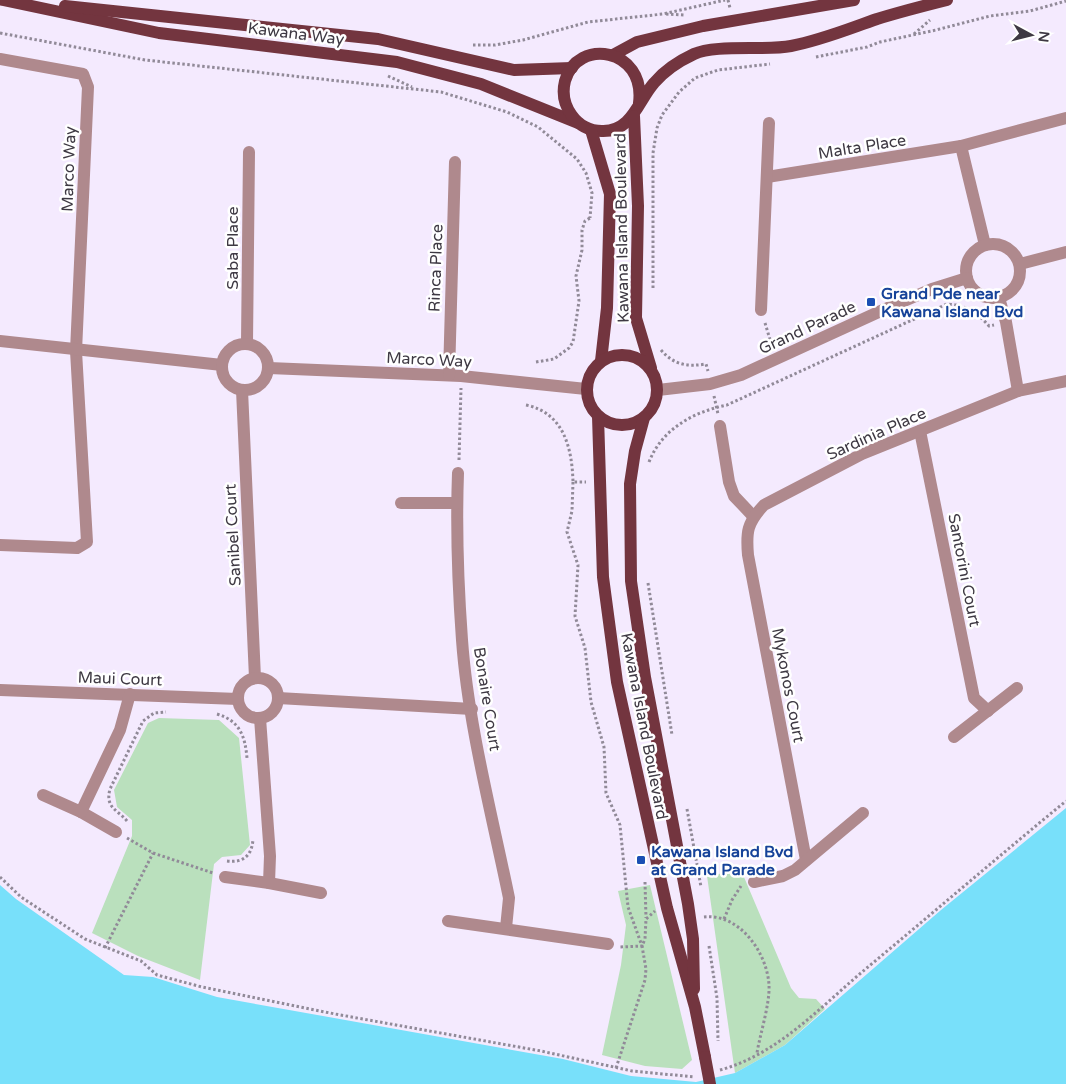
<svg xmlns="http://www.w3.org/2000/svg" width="1066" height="1084" font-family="'Varela Round',sans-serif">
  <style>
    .green { fill: #bae0bd }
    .water { fill: #78e0fa }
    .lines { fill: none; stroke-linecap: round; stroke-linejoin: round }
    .path { stroke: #918a98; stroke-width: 3; stroke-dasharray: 2.5 2.5; stroke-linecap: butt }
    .minor { stroke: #af898d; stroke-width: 12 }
    .major { stroke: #73353f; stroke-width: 12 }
    .major-bridge { stroke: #73353f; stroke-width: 12 }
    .transit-dot { fill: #1a4fb4; stroke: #fff; stroke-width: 2 }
    .labels { text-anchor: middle; stroke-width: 5; stroke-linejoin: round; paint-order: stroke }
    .street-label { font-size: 16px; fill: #3e3943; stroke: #fff }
    .transit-label { font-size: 16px; font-weight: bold; fill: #164399; stroke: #fff; text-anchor: start }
  </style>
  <rect width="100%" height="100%" fill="#f4eafe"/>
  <g class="green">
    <path d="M159,718L219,720L239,738L250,845L241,855L222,857L214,864L200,980L138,956L92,933L132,836V820L117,807L114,790L148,723Z"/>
    <path d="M741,870L791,988L799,998L816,999L825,1009L785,1045L735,1073L707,876Z"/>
    <path d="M650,885L692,1060L682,1069L645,1066L602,1055L621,965L626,925L618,891Z"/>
  </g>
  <path class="water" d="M1066,808V1084H0V885L16,899L124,975L153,977L217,997L563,1059L631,1076L696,1082L735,1073L785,1045L941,910Z"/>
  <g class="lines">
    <g class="path">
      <path d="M728,0L730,8"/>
      <path d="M666,14L684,15"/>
      <path d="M0,33L145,60L441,92L507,112L538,127L577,159L586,173L592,193L590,218"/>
      <path d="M914,34L930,20"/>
      <path d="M473,45H495L523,40L588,22L663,14L725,0"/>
      <path d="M816,57L867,47L880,42L936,30L990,16L1030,11L1066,1"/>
      <path d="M388,76L412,87"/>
      <path d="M653,288V153L657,128L662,115L679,92L695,78L718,70L770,64"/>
      <path d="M765,323L772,346"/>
      <path d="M661,350C674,365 687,367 706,364L708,371"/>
      <path d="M536,362L554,359L569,348L573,342L579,301L576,276L582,250V230L585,221L590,218"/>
      <path d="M714,396L718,414"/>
      <path d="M526,405C564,413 572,448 573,482H586"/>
      <path d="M459,460L461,388"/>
      <path d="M649,462C662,429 693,412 727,405L947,304C965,305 977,312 989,326L994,325"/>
      <path d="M573,482L572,511L567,532L578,565L575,616L585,648L591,702L604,747L606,793L620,825L628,907L642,946L620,947"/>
      <path d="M648,583L672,735"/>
      <path d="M217,714C240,721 245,736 247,758"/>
      <path d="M687,809L701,887"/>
      <path d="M127,821C117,809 105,808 110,789L143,721L154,713L166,712"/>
      <path d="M127,838L153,853L213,873"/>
      <path d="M227,861C243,863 252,856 253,839"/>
      <path d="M0,877L21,897L85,939L141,961L157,975L202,987L335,1014L541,1051L632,1071L695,1077"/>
      <path d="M645,882L646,918"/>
      <path d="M704,917C739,913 767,952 769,985C770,1004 760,1034 757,1053"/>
      <path d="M724,919L732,900L741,886"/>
      <path d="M709,946L717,998L718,1041"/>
      <path d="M105,948L153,853"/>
      <path d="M616,1068L645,980L646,969L642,946L645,939L646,919L655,911"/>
      <path d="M720,1070C779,1054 822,1005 868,967C934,912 999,856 1066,801"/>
    </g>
    <g class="minor">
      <path d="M0,59L83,74L88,87L76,351L87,542L77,548L0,545"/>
      <path d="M961,146L985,245"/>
      <path d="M767,177L961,146L1066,118"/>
      <circle cx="993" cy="271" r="27"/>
      <path d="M1020,264L1066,252"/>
      <path d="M999,298L1006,322L1018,391L1066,381"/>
      <path d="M761,310L769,123"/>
      <path d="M0,341L222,365"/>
      <path d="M247,343L249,152"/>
      <circle cx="245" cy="367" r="23"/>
      <path d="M269,368L461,376L586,389"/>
      <path d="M449,375L455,162"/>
      <path d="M242,390L255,678"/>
      <path d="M658,390L710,384L741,375L883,310L932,289L967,278"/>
      <path d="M720,426L729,482L734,496L753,516"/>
      <path d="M920,431L974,698L988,711"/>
      <path d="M458,473C456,528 458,585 462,640C468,724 492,815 509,898L506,928"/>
      <path d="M401,503H457"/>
      <circle cx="258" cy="698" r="20"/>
      <path d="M0,690L238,699"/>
      <path d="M278,698L472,709"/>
      <path d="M260,718L270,856L269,883"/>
      <path d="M954,737L1017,688"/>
      <path d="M43,795L81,812L116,832"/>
      <path d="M81,812L120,730L130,694"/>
      <path d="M806,860L748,555C746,532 747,523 764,505L862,454L1018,391"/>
      <path d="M225,877L269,883L321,893"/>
      <path d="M754,882L783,876L795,870L863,813"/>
      <path d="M448,921L608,944"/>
    </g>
    <g class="major">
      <path d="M3,0L159,33L397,62L481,84L578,123"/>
      <path d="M65,6L378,39L514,70L572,68"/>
      <path d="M613,55L637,42L703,26L854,0"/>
      <path d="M639,103C646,48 577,37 565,81C559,105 576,131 602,131C632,132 638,101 654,83C664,71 679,61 694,54C716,44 764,51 791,46C822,40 848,29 877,19C900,12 923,6 947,0"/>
      <path d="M634,116L638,206L636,318L651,368"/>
      <path d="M591,130L610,194L607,308L601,361"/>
      <circle cx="622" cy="390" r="35"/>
      <path d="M598,416L603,577L617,682L667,908L695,1007L705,1057"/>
      <path d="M644,418L635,451L630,484L631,581L645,677L688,904L693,939L694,989"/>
    </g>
    <path class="major-bridge" d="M705,1057L710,1084"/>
  </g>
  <g class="transit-dot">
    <rect x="866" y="297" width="10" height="10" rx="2.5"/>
    <rect x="636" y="855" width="10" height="10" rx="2.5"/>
  </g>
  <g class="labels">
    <g class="street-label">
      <text transform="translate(296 33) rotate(7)" y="6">Kawana Way</text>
      <text transform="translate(862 146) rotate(-9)" y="6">Malta Place</text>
      <text transform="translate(68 169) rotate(-88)" y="6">Marco Way</text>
      <text transform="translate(621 228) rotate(-91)" y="6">Kawana Island Boulevard</text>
      <text transform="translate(232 248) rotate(-90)" y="6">Saba Place</text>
      <text transform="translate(435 268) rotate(-88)" y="6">Rinca Place</text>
      <text transform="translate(807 327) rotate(-25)" y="6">Grand Parade</text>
      <text transform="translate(429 359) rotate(3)" y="6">Marco Way</text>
      <text transform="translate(876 433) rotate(-24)" y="6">Sardinia Place</text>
      <text transform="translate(232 535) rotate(-93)" y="6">Sanibel Court</text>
      <text transform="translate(965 570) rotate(79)" y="6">Santorini Court</text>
      <text transform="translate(120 678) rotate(2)" y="6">Maui Court</text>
      <text transform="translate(789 685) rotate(79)" y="6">Mykonos Court</text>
      <text transform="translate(488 699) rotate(81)" y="6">Bonaire Court</text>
      <text transform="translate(645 726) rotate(79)" y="6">Kawana Island Boulevard</text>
    </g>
    <g class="transit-label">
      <text x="881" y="299">Grand Pde near<tspan x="881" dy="18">Kawana Island Bvd</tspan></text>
      <text x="651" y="857">Kawana Island Bvd<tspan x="651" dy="18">at Grand Parade</tspan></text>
    </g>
  </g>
  <g transform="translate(1031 35) rotate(97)" stroke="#ffffff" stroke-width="4" paint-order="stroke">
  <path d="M0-4L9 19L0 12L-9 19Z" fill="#3e3943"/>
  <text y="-8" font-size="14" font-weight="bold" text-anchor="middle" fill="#3e3943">N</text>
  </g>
</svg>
